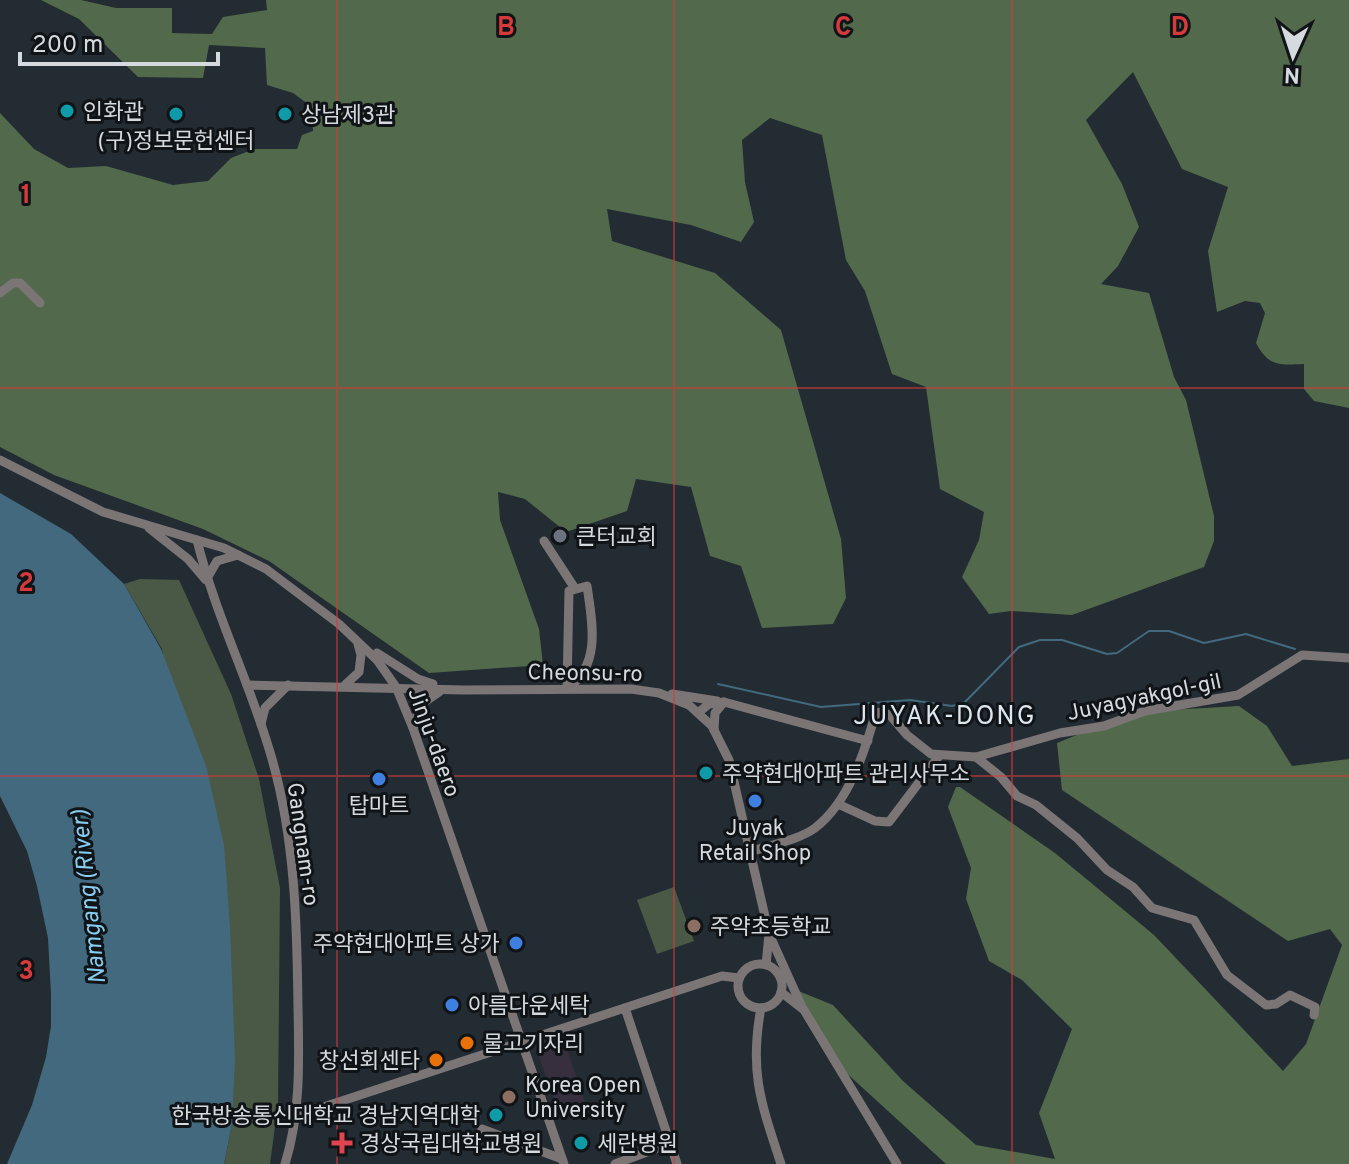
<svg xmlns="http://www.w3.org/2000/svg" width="1349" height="1164" font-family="Overpass,'Noto Sans KR',sans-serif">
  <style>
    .industrial { fill: #372e3e }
    .green { fill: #4a5945 }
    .forest { fill: #52694b }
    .water { fill: #42697e }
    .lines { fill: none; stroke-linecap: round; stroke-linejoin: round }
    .stream { stroke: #42697e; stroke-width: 2 }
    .minor { stroke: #7b7576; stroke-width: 9 }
    .grid { fill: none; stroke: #d63a3a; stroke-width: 2; stroke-opacity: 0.55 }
    .culture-dot { fill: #0f9aa8; stroke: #101417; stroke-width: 3 }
    .worship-dot { fill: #6b7280; stroke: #101417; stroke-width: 3 }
    .shop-dot { fill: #3f7fe0; stroke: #101417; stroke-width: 3 }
    .education-dot { fill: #8d6e63; stroke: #101417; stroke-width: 3 }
    .food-dot { fill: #e8710a; stroke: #101417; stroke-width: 3 }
    .health-dot { fill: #e0444e; stroke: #101417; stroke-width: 3 }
    .labels { text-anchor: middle; stroke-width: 6; stroke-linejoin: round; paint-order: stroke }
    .poi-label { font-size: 22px; fill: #d5dadf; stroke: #101417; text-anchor: start }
    .street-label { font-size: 22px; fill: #d5dadf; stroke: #101417 }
    .water-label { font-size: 24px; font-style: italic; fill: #88ccf0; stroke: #101417 }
    .quarter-label { font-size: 26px; letter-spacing: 2px; fill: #dbe6ef; stroke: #101417 }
    .grid-label { font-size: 26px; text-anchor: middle; font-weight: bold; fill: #d63a3a; stroke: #101417; stroke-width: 6; stroke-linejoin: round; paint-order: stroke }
  </style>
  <rect width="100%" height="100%" fill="#232c33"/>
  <path class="industrial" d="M563,1038L586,1104L559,1113L537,1051L539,1046Z"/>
  <g class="green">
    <path d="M140,579L179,580L231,694L259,779L280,888L278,1104L270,1164H224L232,1124L162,649L124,584Z"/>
    <path d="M674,887L694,941L657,954L637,900Z"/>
  </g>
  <g class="forest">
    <path d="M41,0H81L116,8H172V33L212,34L223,17L267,10L266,0H1349V408L1314,401L1304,389V364C1279,365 1269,367 1256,343L1265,313L1260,303L1245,301L1217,312L1208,251L1228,187L1182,169L1133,72L1086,120L1122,184L1139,227L1118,266L1101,284L1149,293L1174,377L1186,400L1214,516V541L1204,567L1072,615L1011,611L989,614L962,577L979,540L984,512L940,489L926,387L892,374L865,291L846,260L822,135L770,118L742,140L745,182L754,222L741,242L691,225L607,209L612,241L715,273L781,330L841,539L846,598L833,624L762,628L741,566L710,556L691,487L636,479L627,511L566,532L525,499L498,492L500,520L539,629L543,665L429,673L269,561L203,529L54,475L0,447V113L34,149L68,168L106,166L173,185L208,181L231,158L254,149H297L302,135L313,131L312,107L293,93L267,85L265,48L209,45L203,78L138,77L79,19Z"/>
    <path d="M1239,706L1267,726L1292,766L1349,759V1164H946L842,1069L796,990L833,1005L903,1081L976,1145L1055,1159L1039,1113L1072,1029L1022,980L989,961L966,899L971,868L948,807L956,787H960L1055,853L1154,935L1283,1071L1306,1044L1342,945L1330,929L1288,941L1062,790L1057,743L1133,712Z"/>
  </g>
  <path class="water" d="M0,493L71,534L124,584L161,649L206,766L224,845L230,927L235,1059L232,1124L224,1164H7L32,1105L46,1057L51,1026V994L48,938L37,886L27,851L0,796Z"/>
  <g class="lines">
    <path class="stream" d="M718,684L821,707L910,700L952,706L964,703L1019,647L1040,640H1062L1107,654L1117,653L1149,631H1169L1204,643L1246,634L1295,649"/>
    <g class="minor">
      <path d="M0,293L13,283H20L40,303"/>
      <path d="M0,460L103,512L224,548L266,569L339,624L377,660L396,687L413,728L564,1164"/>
      <path d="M149,528L188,559L206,580L217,561L238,555"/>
      <path d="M197,540C215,615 251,684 272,759C295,839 297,924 298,1007C299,1059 301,1113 285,1164"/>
      <path d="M544,541L574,587"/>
      <path d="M587,586C592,621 602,666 567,688L569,591Z"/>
      <path d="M377,653L418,679L433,684"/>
      <path d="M247,685L463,690L631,689L659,693L689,705L712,726L729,760L769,934L766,965"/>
      <path d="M345,685L359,672L361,655L358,644"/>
      <path d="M672,694L717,701"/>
      <path d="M699,712L709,704L724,702L868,741"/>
      <path d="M261,724L265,708L288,685"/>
      <path d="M413,728L420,705L439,692"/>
      <path d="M714,730L715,713L724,702"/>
      <path d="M976,757L1001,777L1017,796L1036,805L1077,838L1107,870L1133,887L1152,908L1194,920L1227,975L1266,1005L1276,1004L1290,995L1315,1007L1314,1015"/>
      <path d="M838,804L875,821L889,822L939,756"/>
      <path d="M750,852C769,845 799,840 815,828C849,802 865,751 876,712L890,715L907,735L931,754L976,757L1060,733L1104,726L1145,711L1238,695L1302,655L1349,658"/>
      <path d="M770,936L802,1007"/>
      <circle cx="760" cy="986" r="22"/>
      <path d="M781,992L804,1010L897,1164"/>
      <path d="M625,1008L677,1164"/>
      <path d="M761,1008C749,1072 761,1103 781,1164"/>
      <path d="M296,1116L722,976L739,978"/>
      <path d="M482,1129L562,1159"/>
      <path d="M615,1164L671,1143"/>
    </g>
  </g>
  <path class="grid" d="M337,0V1164M674,0V1164M1012,0V1164M0,388H1349M0,776H1349"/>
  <g class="culture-dot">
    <circle cx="67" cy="111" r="8"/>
    <circle cx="176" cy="114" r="8"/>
    <circle cx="285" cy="114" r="8"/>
    <circle cx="706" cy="773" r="8"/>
    <circle cx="496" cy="1115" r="8"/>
    <circle cx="581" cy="1143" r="8"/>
  </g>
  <circle class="worship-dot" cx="560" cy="536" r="8"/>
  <g class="shop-dot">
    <circle cx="379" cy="779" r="8"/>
    <circle cx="755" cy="801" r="8"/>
    <circle cx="516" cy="943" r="8"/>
    <circle cx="452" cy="1005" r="8"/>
  </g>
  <g class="education-dot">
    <circle cx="694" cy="926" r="8"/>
    <circle cx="509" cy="1097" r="8"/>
  </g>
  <g class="food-dot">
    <circle cx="467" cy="1043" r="8"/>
    <circle cx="436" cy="1060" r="8"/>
  </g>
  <path class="health-dot" d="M338 1131h8v8h8v8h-8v8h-8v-8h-8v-8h8z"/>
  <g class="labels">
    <g class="poi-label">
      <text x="83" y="119">인화관</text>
      <text x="301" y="122">상남제3관</text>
      <text x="176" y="148" text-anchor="middle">(구)정보문헌센터</text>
      <text x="576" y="544">큰터교회</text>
      <text x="722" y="781">주약현대아파트 관리사무소</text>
      <text x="379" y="813" text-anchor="middle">탑마트</text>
      <text x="755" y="835" text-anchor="middle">Juyak<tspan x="755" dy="25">Retail Shop</tspan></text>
      <text x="710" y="934">주약초등학교</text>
      <text x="500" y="951" text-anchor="end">주약현대아파트 상가</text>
      <text x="468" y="1013">아름다운세탁</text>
      <text x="483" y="1051">물고기자리</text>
      <text x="420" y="1068" text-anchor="end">창선회센타</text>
      <text x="525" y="1092">Korea Open<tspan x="525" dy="25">University</tspan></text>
      <text x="480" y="1123" text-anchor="end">한국방송통신대학교 경남지역대학</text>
      <text x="360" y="1151">경상국립대학교병원</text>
      <text x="597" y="1151">세란병원</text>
    </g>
    <g class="street-label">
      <text transform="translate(585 672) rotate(1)" y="8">Cheonsu-ro</text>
      <text transform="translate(1144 696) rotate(-12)" y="8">Juyagyakgol-gil</text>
      <text transform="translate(435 742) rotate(70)" y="8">Jinju-daero</text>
      <text transform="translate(304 844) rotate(82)" y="8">Gangnam-ro</text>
    </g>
    <g class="water-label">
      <text transform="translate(88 897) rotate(-96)" y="8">Namgang (River)</text>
    </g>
    <g class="quarter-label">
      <text x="945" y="724">JUYAK-DONG</text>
    </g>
  </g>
  <g class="grid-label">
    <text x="506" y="35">B</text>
    <text x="843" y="35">C</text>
    <text x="1180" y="35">D</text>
    <text x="26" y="203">1</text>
    <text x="26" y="591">2</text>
    <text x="26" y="979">3</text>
  </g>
  <g transform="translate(1293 56) rotate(183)" stroke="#101417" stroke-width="6" paint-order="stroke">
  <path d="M0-6L14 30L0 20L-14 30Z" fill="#d5dadf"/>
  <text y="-12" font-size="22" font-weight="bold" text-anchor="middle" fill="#d5dadf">N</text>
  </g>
  <path d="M20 52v12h198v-12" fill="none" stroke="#d5dadf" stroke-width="4"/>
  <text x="32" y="52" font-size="24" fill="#d5dadf" stroke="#101417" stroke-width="6" paint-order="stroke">200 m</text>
</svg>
